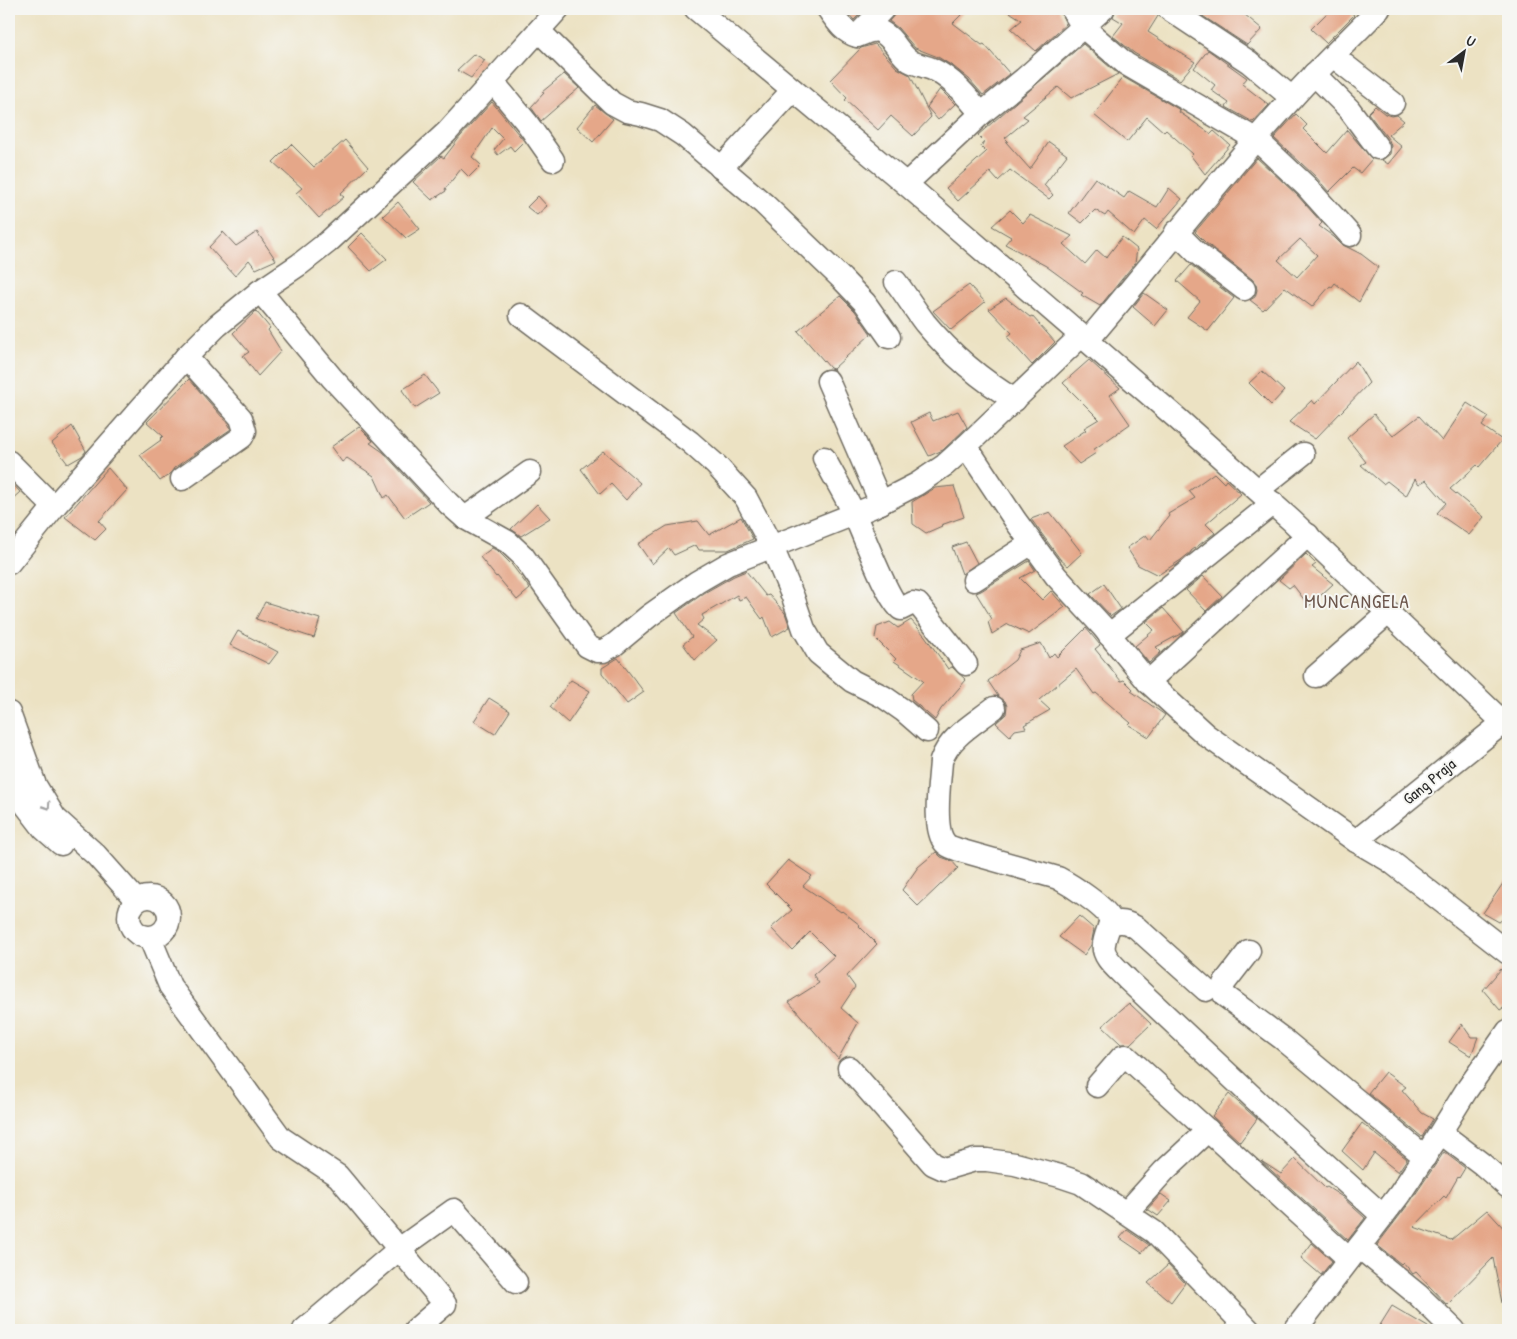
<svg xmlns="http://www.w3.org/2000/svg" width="1517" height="1339" font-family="'Patrick Hand',sans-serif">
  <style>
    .building { fill: #e5a789; fill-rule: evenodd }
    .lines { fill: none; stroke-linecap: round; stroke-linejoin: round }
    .minor-casing { stroke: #6f6b60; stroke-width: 25 }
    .minor { stroke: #fff; stroke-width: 22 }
    .oneway { stroke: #a0a0a0 }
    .labels { text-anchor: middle; stroke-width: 4; stroke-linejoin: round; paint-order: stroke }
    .street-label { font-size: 16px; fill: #2b2b2b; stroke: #f6f6f2 }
    .quarter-label { font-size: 19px; letter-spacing: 1px; fill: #6c564c; stroke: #f6f6f2 }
  </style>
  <rect width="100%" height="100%" fill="#f6f6f2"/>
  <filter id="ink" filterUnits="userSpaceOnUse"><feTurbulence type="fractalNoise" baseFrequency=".02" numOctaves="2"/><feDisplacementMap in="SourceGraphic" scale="10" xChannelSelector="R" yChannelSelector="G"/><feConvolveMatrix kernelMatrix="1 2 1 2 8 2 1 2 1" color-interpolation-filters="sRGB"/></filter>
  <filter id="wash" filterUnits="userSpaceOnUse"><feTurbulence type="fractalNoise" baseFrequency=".0096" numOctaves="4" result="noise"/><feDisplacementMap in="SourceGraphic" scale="20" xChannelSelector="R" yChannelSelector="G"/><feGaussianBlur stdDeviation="1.12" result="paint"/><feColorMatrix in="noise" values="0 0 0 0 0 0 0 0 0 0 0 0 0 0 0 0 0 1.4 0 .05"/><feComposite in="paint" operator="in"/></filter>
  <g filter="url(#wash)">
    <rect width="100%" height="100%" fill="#ece2c3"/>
    <g id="blocks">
      <g class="building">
        <path d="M844,9H865L854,20Z"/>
        <path d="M896,9H967L953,23L982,45L984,44L1010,74L983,95L969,79L954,67L938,57L915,48L898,28L889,21L896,13Z"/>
        <path d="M1005,9H1059L1066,24L1036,51L1011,29L1022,20Z"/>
        <path d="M1116,9H1156L1158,16L1148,32L1195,62L1180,80L1134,53L1113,36L1123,23L1113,17Z"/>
        <path d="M1192,9H1238L1262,29L1247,45Z"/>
        <path d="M1331,9H1347L1354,15L1326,43L1311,29Z"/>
        <path d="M875,44L897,68L910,75L931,117L913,136L891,116L878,130L845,100L847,98L830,80L861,48Z"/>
        <path d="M1083,44L1118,74L1071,98L1058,87L1023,116L1028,119L1005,138L1008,141L1006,142L1030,169L1049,142L1067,155L1044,185L1053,195L1049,199L1010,170L998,181L990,172L958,201L946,188L986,152L981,147L984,141L978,135Z"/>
        <path d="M1208,50L1247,78L1242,84L1269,105L1253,122L1226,107L1229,103L1211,90L1215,85L1194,68Z"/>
        <path d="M474,54L485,60L471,78L457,70Z"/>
        <path d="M564,74L579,88L541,121L531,107L544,93L542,92Z"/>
        <path d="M1123,77L1180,110L1179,112L1211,134L1214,131L1230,145L1205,174L1191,156L1193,154L1166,130L1164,132L1147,117L1127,142L1094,115Z"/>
        <path d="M940,89L955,104L938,120L927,107Z"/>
        <path d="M492,102L524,141L514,151L510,146L498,155L494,150L503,139L492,128L472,157L481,165L469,177L461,169L445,189L446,191L432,200L413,182L441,156L444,158L460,137Z"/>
        <path d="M595,105L613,119L593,142L577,127Z"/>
        <path d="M1375,106L1385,114L1391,116L1397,115L1404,121L1388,135L1402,147L1388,164L1382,160L1390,154L1391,146L1389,140L1368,113Z"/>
        <path d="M1296,114L1307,125L1303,129L1327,153L1347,130L1372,159L1360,173L1353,168L1329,192L1315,176L1274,138Z"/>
        <path d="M345,140L368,167L340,194L344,197L319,218L296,193L302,188L273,162L291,144L314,167Z"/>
        <path d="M1257,158L1297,195L1322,223L1319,226L1334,237L1341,244L1361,254L1378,267L1359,302L1335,283L1332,287L1330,286L1312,307L1285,287L1263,310L1250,300L1255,297L1257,290L1256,284L1252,279L1206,243L1195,232ZM1300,239L1317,255L1297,277L1278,260Z"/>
        <path d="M1095,178L1124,198L1129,191L1157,207L1169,188L1182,199L1156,229L1145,220L1134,235L1108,212L1105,216L1095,210L1082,223L1069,213Z"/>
        <path d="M538,196L547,206L537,215L527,207Z"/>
        <path d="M398,202L420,229L406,238L383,216Z"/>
        <path d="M1010,210L1023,223L1030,215L1072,236L1063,244L1085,264L1097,250L1106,258L1122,237L1137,249L1135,263L1100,306L1081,295L1083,293L1046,266L1005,244L1011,237L992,226Z"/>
        <path d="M223,232L236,246L257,232L276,260L256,269L249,260L235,276L209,247Z"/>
        <path d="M362,233L387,259L371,271L348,247Z"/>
        <path d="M1191,265L1234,298L1208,331L1187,317L1200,301L1177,281Z"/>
        <path d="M969,285L985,302L951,330L933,311Z"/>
        <path d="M1144,293L1168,310L1155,326L1133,307Z"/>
        <path d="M840,296L855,311L871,334L833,369L830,368L798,331Z"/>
        <path d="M1006,298L1030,317L1032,316L1055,342L1032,365L1007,337L1012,333L989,309Z"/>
        <path d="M256,311L270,328L268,330L281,351L258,376L243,356L249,352L233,333Z"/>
        <path d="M1089,360L1120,388L1110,395L1130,424L1093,450L1096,453L1079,464L1062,446L1086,430L1084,428L1099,419L1063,383Z"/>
        <path d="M1356,361L1369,383L1315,439L1289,422L1312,400L1315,404Z"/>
        <path d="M1262,371L1284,391L1271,405L1249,383Z"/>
        <path d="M425,375L439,393L415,408L402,390Z"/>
        <path d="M189,379L229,425L231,429L174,468L170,474L160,481L140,455L161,440L160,439L163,436L147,422Z"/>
        <path d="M1467,403L1489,417L1482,426L1502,440L1479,467L1477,465L1450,489L1484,517L1469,535L1437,513L1446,503L1426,480L1419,484L1415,479L1406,496L1387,481L1383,484L1361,465L1366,462L1347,438L1374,414L1393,436L1419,416L1442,441Z"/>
        <path d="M958,411L967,427L943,450L929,456L911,422L929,413L933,421Z"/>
        <path d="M72,426L86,451L82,456L68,464L52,443Z"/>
        <path d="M359,427L373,441L370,443L383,452L429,502L405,518L388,495L384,498L374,476L347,458L342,462L331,447Z"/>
        <path d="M603,451L640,483L626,500L611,484L600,494L581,469Z"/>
        <path d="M108,468L127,490L99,521L106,529L95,540L65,517Z"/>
        <path d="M1214,473L1224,483L1226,480L1241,494L1206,524L1215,533L1191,551V552L1181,560L1158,575L1138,565L1127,548L1146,535L1150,540L1169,516L1168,514L1195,498L1189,491Z"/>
        <path d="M9,480L20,492L9,502Z"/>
        <path d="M954,486L964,517L941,525L942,526L926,533L913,524L912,502L935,488Z"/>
        <path d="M537,504L550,518L521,536L511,529Z"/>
        <path d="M1050,512L1082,553L1068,566L1060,559L1031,519Z"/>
        <path d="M741,517L753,539L728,550H699L696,545L674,555L669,548L652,564L638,544L667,526L698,521L709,535Z"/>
        <path d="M966,542L977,563L962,574L952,547Z"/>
        <path d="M492,548L498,551L512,565L530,589L517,600L497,576L496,577L480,557Z"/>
        <path d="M1306,554L1316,564L1312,567L1333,584L1309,606L1293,585L1289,588L1279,580Z"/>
        <path d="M1029,561L1035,570L1020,578L1042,600L1051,591L1065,607L1029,634L1008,624L992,634L988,622L992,619L976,593L981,591Z"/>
        <path d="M746,571L766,596L769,595L785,613L790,627L772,637L764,617L762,619L746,597L739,600L737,595L702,615L704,619L697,625L717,640L695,660L683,644L692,637L676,613L704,593L734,576Z"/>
        <path d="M1203,576L1222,596L1206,611L1186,590Z"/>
        <path d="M1104,584L1121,609L1111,616L1090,594Z"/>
        <path d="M265,602L320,619L314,638L256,619Z"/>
        <path d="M1163,608L1184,632L1156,647L1161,652L1149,663L1135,646L1154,630L1146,622Z"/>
        <path d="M911,620L925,636L948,669L952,667L966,680L941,709L935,720L912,700L911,694L923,681L894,661L896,659L875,638L877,627L890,622L898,628Z"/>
        <path d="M1086,628L1100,645L1095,649L1121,681L1124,680L1133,689L1131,691L1165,715L1149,737L1129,725L1131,723L1096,693L1094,694L1076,669L1039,700L1050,710L1024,725L1026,728L1015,730L1010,736L996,723L1006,714L1007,706L1005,701L998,696L988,681L1015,660L1020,650L1041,643L1049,658L1054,653L1057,657Z"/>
        <path d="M238,631L278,652L269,664L230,645Z"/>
        <path d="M618,658L644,692L627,704L602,673V668Z"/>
        <path d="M571,680L590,691L568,723L550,707Z"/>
        <path d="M489,698L510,711L495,734L474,721Z"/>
        <path d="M936,852L941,857L952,861L958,868L918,906L902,890L918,867Z"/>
        <path d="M788,860L812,876L803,886L841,912L842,911L860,925L859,926L877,944L847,976L855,987L841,1008L858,1023L838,1059L789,1002L819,983L813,975L834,956L810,932L792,950L771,928L792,910L766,884Z"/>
        <path d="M1508,876V915L1499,922L1483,913Z"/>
        <path d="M1079,916L1094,929L1091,945L1084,955L1059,937Z"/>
        <path d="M1501,969L1508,986V1005L1500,1010L1483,990Z"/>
        <path d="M1129,1003L1151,1024L1130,1044H1121L1102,1026Z"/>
        <path d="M1462,1024L1471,1037H1478L1471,1056L1449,1042Z"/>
        <path d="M1385,1072L1406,1087L1402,1090L1422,1113L1433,1119L1422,1137L1368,1093Z"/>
        <path d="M1229,1094L1257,1119L1240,1142L1212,1116Z"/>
        <path d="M1362,1123L1407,1159L1398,1172L1374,1153L1363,1170L1342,1151Z"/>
        <path d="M1444,1152L1465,1168L1459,1178L1458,1177L1446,1198L1444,1196L1414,1227L1451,1240L1487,1210L1508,1233V1302L1502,1303L1493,1258L1447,1305L1416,1272L1413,1274L1403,1262L1401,1264L1377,1245L1410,1202Z"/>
        <path d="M1295,1159L1325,1188L1327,1187L1341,1196L1365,1218L1348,1240L1261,1161L1281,1174Z"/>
        <path d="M1161,1194L1171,1201L1158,1216L1149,1210L1146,1211Z"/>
        <path d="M1127,1230L1149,1245L1142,1253L1120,1238Z"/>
        <path d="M1312,1243L1332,1261L1321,1275L1301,1258Z"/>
        <path d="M1168,1265L1185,1283L1171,1302L1148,1283Z"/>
        <path d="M1392,1306L1433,1330H1377Z"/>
      </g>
    </g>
  </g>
  <g filter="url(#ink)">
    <use href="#blocks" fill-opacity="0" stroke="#6f6b60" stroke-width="1"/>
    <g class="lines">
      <g class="minor-casing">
        <g id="minor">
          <path d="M696,9L906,184L1179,420L1292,521L1508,727"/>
          <path d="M828,9C836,20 843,32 857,36C864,34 871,29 879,31C893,36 898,53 910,61C917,65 925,66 932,69C952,78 968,97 981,114"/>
          <path d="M1072,9L1083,27L1126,64L1257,140L1306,186L1350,235"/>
          <path d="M1169,9L1249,62L1292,98"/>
          <path d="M539,31L612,103L627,111L641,114L660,120L683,135L764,204L842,279L865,303L889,337"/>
          <path d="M857,36L883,9"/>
          <path d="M1333,56L1393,103"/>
          <path d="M1314,74L1349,109L1378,148"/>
          <path d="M493,82L527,123L553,160"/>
          <path d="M721,168L793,90"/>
          <path d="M906,184L981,114L1024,79L1103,9"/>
          <path d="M1176,232L1197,253L1244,289"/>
          <path d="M896,282C906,295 915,310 925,323C950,353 981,380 1015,400"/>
          <path d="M260,291L332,378L449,504L465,518L508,542L523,556L587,646L597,651H603L614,645L649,616L697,582L728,564L872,507L917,484L945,465L966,446L1081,336"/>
          <path d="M521,315L690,442L716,465L746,498L772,547L793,597L804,629L818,653L852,681L884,697L904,711L927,731"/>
          <path d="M1088,340C1157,259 1222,175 1294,96C1321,66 1351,38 1379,9"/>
          <path d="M828,381L881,503"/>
          <path d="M966,446L1015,520L1056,576L1103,627L1148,682L1206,735L1356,841L1390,861L1508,953"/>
          <path d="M824,458C834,477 846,496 855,516C863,533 888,601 901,609L913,603L918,604L966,664"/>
          <path d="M9,462L54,507"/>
          <path d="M182,479L242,437L245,431L241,418L186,357"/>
          <path d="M1258,490L1303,454"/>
          <path d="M465,518L530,472"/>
          <path d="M9,563L54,507L186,357L217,326L260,291L300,264L328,242L447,132L558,9"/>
          <path d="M974,580L1032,543"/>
          <path d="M1109,635L1273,503"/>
          <path d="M1316,676L1388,613"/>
          <path d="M1148,682L1308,535"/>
          <path d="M994,708C975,723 949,737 941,761C940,780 932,828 945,843C948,847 954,848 959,850L1058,878C1071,885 1106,907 1111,920C1109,928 1105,936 1104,944C1101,957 1119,970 1127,979L1277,1120L1383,1216"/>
          <path d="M9,713L35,785L55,818L96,855L136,900"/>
          <path d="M13,764L24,803L44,829L61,844"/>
          <path d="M1356,841L1504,722"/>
          <circle cx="149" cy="917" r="20"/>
          <path d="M1110,924C1121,920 1127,922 1137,928L1206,990"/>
          <path d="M150,938L170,986L281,1138L338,1176L445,1304L415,1330"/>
          <path d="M1249,951L1225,982C1222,988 1222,991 1225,996L1283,1039L1425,1157"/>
          <path d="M849,1068L933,1164L944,1169L975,1160H987L1015,1164L1060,1176L1081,1183L1154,1232L1249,1330"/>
          <path d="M1097,1086L1122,1057L1126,1056L1349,1259"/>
          <path d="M1441,1133L1482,1164L1508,1187"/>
          <path d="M1126,1213L1164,1171L1208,1130"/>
          <path d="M1359,1247L1418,1295L1454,1330"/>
          <path d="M304,1330L398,1250L454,1210L516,1282"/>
          <path d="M1295,1330L1399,1195L1435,1141L1466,1091L1508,1031"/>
        </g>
      </g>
      <use href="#minor" class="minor"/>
    </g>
    <defs><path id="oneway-chevron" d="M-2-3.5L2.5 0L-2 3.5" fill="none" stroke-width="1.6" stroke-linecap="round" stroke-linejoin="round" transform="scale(1.25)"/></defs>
    <use class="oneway" href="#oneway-chevron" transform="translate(47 806) rotate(58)"/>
  </g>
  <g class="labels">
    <g class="street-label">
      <text transform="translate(1429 781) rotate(-39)" y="6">Gang Praja</text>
    </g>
    <g class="quarter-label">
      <text x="1357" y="608">MUNCANGELA</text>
    </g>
  </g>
  <rect width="1517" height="1339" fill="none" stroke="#f6f6f2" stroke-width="30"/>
  <g transform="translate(1464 52) rotate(32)" stroke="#f6f6f2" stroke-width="4" paint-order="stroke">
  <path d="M0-4L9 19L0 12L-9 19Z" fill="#2b2b2b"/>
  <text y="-8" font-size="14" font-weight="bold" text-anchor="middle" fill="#2b2b2b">U</text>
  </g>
</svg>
